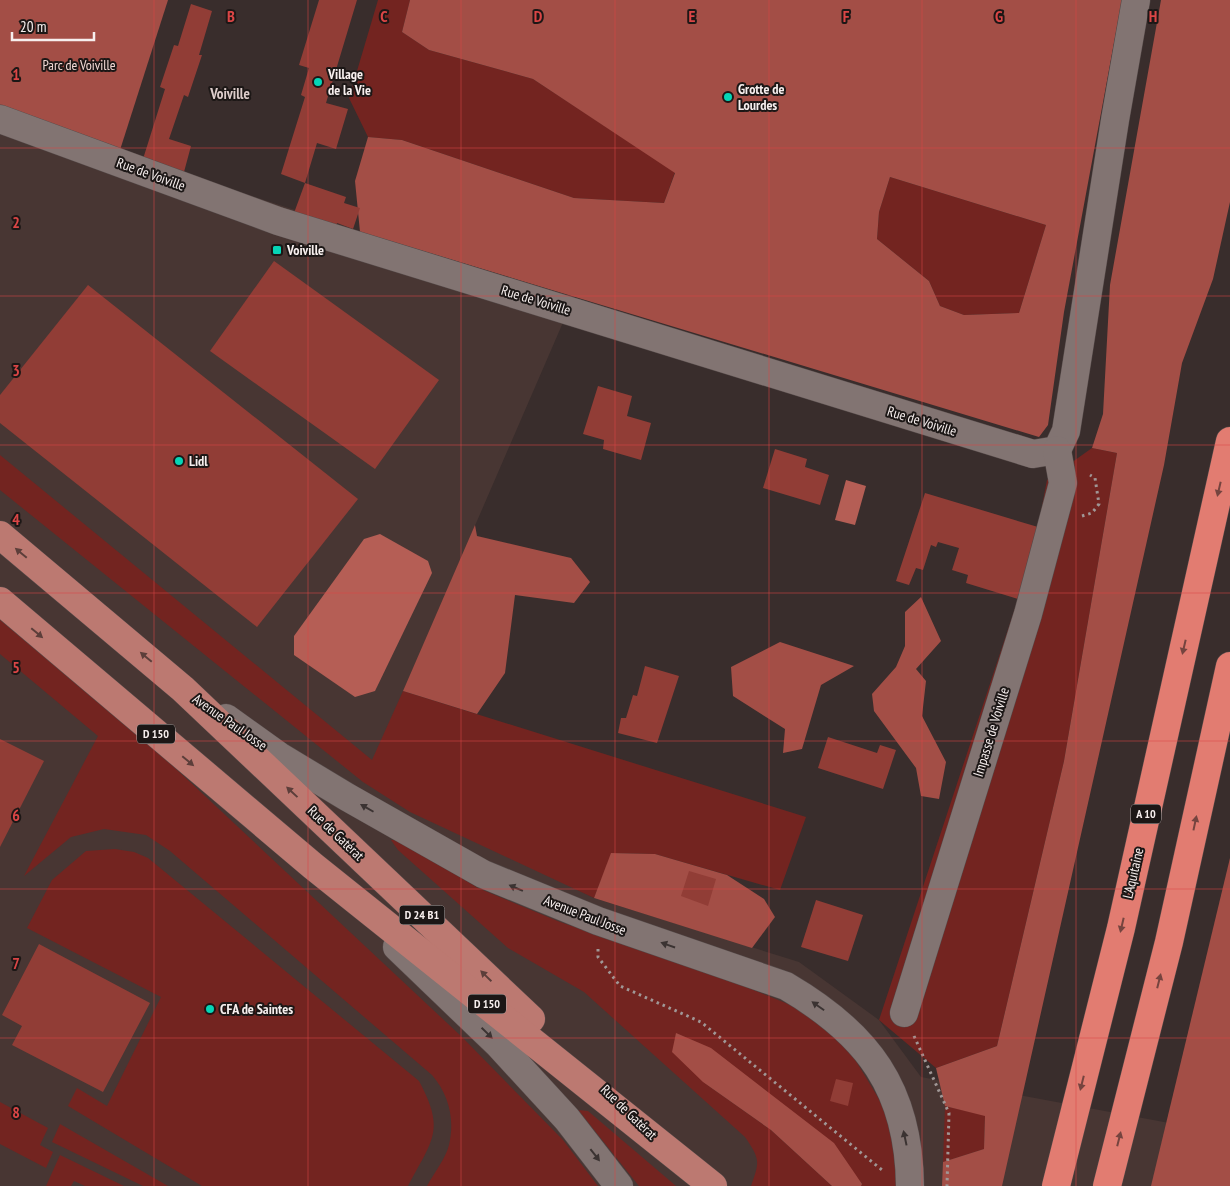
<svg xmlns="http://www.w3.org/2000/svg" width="1230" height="1186" font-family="'PT Sans Narrow',sans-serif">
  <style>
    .built { fill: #483633 }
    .green { fill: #732420 }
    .forest { fill: #a34e46; fill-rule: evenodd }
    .water { fill: #b55e55 }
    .building { fill: #913d36 }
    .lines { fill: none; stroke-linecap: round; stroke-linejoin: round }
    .street-casing { stroke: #544948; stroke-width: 29 }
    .secondary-casing { stroke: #544948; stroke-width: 29 }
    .primary-casing { stroke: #544948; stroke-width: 29 }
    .highway-casing { stroke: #544948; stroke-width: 29 }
    .path { stroke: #a09796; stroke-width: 3; stroke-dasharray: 2.5 4; stroke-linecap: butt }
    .street { stroke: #827472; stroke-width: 28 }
    .secondary { stroke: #827472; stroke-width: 28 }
    .primary { stroke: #bc7971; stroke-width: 28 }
    .highway { stroke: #e27c71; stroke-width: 28 }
    .oneway { fill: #75443f }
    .oneway2 { fill: #5c3e3a }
    .oneway3 { fill: #3b3332 }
    .grid { fill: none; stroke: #db4646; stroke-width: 1; stroke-opacity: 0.55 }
    .poi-dot { fill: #06d5b6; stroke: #1c1716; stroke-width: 2 }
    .labels { text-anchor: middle; stroke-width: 4; stroke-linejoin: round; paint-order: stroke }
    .shield { fill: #1c1716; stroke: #b5aead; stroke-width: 1 }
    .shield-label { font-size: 12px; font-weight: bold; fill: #f7efee }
    .park-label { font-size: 14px; fill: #f2d9d5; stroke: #1c1716 }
    .poi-label { font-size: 14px; font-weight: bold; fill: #f7efee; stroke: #1c1716; text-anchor: start }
    .street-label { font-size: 14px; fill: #f7efee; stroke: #1c1716 }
    .neighbourhood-label { font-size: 15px; font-weight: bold; fill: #dcccca; stroke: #1c1716 }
    .grid-label { font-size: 16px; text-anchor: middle; font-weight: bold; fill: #db4646; stroke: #1c1716; stroke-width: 4; stroke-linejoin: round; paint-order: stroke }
  </style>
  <rect width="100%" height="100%" fill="#392d2c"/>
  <path class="built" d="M0,110L221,186L397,243L574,297L364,782L594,898L799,962L879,1020L921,1077L1180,1125L1166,1186H0Z"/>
  <g class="green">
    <path d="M378,0H410L402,32L429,50L533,79L675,172L664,203L574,198L402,140L368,137L349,98Z"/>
    <path d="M890,177L1046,225L1019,313L964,315L940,306L929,281L877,239L879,212Z"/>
    <path d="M1092,448L1117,453L1064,761L997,1046L936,1068L879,1020L1018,599L1038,527L1047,480Z"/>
    <path d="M0,455L372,760L403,691L806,817L780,890L655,854L612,853L594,898L410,812L363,782L0,490Z"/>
    <path d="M0,617L126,722L462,1037L563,1140L598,1186H427C434,1173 446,1158 449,1145C455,1119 449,1095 432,1075L170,851L146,835L104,829L71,837L24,876L98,736L0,654Z"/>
    <path d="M391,840H400L478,888L560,922L697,967L798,1008L848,1048L882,1104L897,1152L896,1186H861L862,1183L703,1082L771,1130L832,1186H751C760,1161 760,1159 745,1137L584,992L508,948L398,850Z"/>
    <path d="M115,849L134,852L148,858L419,1081C446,1131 432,1140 408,1186H202L68,1106L77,1088L107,1106L161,997L27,928L52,880L86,851Z"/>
    <path d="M0,1102L48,1128L40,1145L53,1152L46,1168L0,1144Z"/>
    <path d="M945,1106L985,1115L984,1149L943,1162Z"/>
    <path d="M578,1110L588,1111L676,1186H639Z"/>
    <path d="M60,1124L168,1186H143L52,1142Z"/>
    <path d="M60,1155L124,1186H85L74,1181L71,1186H46Z"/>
  </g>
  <g class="forest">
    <path d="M0,0H168L120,150L0,105Z"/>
    <path d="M410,0H1122L1064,312L1048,425L1039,437L360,232L355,181L368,137L402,140L574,198L664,203L675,173L533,79L429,50L402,32ZM890,177L1046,225L1019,313L964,315L940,306L929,281L877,239L879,212Z"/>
    <path d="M1161,0H1230V202L1213,279L1182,363L1164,465L1002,1186H942L943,1162L984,1149L985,1116L945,1106L936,1068L997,1046L1064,761L1117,453L1092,448L1103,414L1110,285Z"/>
    <path d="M475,525L477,536L571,558L590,582L574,603L515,595L505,673L477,714L403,691Z"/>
    <path d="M921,597L941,641L916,669L926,681L922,716L946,762L939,799L921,796L916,768L874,711L872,694L896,667L905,646V612Z"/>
    <path d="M780,642L854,666L821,685L802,749L783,753L785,729L733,696L731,667Z"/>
    <path d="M611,853L655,854L727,875L764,899L775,917L752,948L594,898Z"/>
    <path d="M1230,858V1186H1151Z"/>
    <path d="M676,1033L711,1048L834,1143L862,1184L861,1186H832L771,1130L703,1082L672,1052Z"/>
  </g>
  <g class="water">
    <path d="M846,480L866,486L855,525L835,520Z"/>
    <path d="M380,534L428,561L432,573L375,691L355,697L294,655V636L364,539Z"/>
  </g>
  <g class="building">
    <path d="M319,0H357L326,103L348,109L336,149L317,143L305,183L346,197L344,203L360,208L353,229L337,223L335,228L294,213L305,183L281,174L305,97L301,95L309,68L299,65Z"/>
    <path d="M191,4L212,11L199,55H202L188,97L184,95L169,139L191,146L184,172L143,159L165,89L160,87L174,45L178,46Z"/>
    <path d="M274,261L439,380L375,469L210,351Z"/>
    <path d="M88,285L358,499L257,627L0,423V395Z"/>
    <path d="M598,386L632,396L627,416L651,423L641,460L603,449L604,440L583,434Z"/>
    <path d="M775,449L807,459L805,467L829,475L820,505L763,488Z"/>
    <path d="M925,493L1038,527L1018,599L966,583L968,575L952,570L959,548L938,542L936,547L931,545L923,570L916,568L909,585L896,581Z"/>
    <path d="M645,666L679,676L657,743L618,733L621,718H626L633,695L637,696Z"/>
    <path d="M828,737L877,753L880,745L896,750L883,789L818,768Z"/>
    <path d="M0,739L44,761L0,847Z"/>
    <path d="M689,871L716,879L708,906L681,896Z"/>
    <path d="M816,900L863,915L848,961L801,947Z"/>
    <path d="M39,944L150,1003L103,1092L12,1045L22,1026L2,1015Z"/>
    <path d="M836,1079L853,1083L848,1106L830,1101Z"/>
  </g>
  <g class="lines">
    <g class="street-casing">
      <g id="street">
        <path d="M0,119L278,221L1033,454L1057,450L1066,431L1115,120L1136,0"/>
        <path d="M904,1013L1028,614L1063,483L1057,450"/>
      </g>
    </g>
    <g class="secondary-casing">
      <g id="secondary">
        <path d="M226,718L279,756L347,797L483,874L598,921L786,986C868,1034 909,1089 910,1186"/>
        <path d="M397,947L499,1045L567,1119L619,1186"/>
      </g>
    </g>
    <g class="primary-casing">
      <g id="primary">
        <path d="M0,535L183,689L531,1019"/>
        <path d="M0,601L313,866L713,1186"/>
      </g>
    </g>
    <g class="highway-casing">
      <g id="highway">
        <path d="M1056,1186L1121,928L1230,441"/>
        <path d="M1107,1186L1169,942L1230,666"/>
      </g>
    </g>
    <g class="path">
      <path d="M1082,516L1092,513L1099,504L1095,478L1090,475"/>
      <path d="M598,949V957L620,986L701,1022L882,1170"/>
      <path d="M914,1036L949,1113L947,1186"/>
    </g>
    <use href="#street" class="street"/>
    <use href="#secondary" class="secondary"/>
    <use href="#primary" class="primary"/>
    <use href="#highway" class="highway"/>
  </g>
  <defs><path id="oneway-solid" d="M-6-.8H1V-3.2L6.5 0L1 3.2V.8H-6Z" transform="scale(1.25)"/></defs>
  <g class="oneway">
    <use href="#oneway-solid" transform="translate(1219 489) rotate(103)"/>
    <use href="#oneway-solid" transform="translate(1184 647) rotate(103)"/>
    <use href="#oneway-solid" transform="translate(1195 823) rotate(-78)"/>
    <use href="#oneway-solid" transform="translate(1122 925) rotate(103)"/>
    <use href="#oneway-solid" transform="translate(1159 981) rotate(-76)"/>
    <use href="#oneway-solid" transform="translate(1082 1083) rotate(104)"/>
    <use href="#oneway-solid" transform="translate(1119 1139) rotate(-76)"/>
  </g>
  <g class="oneway2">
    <use href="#oneway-solid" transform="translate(21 553) rotate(-140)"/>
    <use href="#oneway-solid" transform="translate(37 633) rotate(40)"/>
    <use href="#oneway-solid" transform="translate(146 657) rotate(-140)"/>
    <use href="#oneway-solid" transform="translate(188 761) rotate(40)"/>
    <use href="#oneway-solid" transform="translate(292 792) rotate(-137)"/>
    <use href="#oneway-solid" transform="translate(486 976) rotate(-136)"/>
  </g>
  <g class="oneway3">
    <use href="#oneway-solid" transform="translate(367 808) rotate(-150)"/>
    <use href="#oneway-solid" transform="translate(516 888) rotate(-157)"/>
    <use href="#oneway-solid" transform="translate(668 945) rotate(-161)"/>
    <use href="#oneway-solid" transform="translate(818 1006) rotate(-145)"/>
    <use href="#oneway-solid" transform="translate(487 1033) rotate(44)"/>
    <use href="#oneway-solid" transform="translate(905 1138) rotate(-102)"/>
    <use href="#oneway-solid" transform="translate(595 1155) rotate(52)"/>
  </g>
  <path class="grid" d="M154,0V1186M308,0V1186M461,0V1186M615,0V1186M769,0V1186M922,0V1186M1076,0V1186M0,148H1230M0,296H1230M0,445H1230M0,593H1230M0,741H1230M0,889H1230M0,1038H1230"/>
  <g class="poi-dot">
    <circle cx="318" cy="82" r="5"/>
    <circle cx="728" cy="97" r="5"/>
    <rect x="272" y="245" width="10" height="10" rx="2.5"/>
    <circle cx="179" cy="461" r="5"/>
    <circle cx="210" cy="1009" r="5"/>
  </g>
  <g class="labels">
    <g class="shield">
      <rect x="137" y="724.5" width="38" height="19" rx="4"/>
      <rect x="1131" y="804.5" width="30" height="19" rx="4"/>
      <rect x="399.5" y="905.5" width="45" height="19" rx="4"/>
      <rect x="468" y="994.5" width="38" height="19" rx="4"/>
    </g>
    <g class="shield-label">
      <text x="156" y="738">D 150</text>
      <text x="1146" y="818">A 10</text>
      <text x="422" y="919">D 24 B1</text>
      <text x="487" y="1008">D 150</text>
    </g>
    <g class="park-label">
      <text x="79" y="70">Parc de Voiville</text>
    </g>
    <g class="poi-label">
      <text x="328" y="79">Village<tspan x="328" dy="16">de la Vie</tspan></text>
      <text x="738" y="94">Grotte de<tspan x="738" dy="16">Lourdes</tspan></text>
      <text x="287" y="255">Voiville</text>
      <text x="189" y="466">Lidl</text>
      <text x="220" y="1014">CFA de Saintes</text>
    </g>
    <g class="street-label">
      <text transform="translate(151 174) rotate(20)" y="5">Rue de Voiville</text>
      <text transform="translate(536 300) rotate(17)" y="5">Rue de Voiville</text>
      <text transform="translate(922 421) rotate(17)" y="5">Rue de Voiville</text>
      <text transform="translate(230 722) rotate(35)" y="5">Avenue Paul Josse</text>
      <text transform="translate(991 732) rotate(-73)" y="5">Impasse de Voiville</text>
      <text transform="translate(336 833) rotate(44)" y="5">Rue de Gatérat</text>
      <text transform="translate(1133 873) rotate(-77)" y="5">L'Aquitaine</text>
      <text transform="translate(585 915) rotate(21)" y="5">Avenue Paul Josse</text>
      <text transform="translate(629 1112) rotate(44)" y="5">Rue de Gatérat</text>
    </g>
    <g class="neighbourhood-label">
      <text x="230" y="99">Voiville</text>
    </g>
  </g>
  <g class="grid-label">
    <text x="231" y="22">B</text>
    <text x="384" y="22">C</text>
    <text x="538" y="22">D</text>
    <text x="692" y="22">E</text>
    <text x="846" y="22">F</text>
    <text x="999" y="22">G</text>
    <text x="1153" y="22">H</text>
    <text x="16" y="80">1</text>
    <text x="16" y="228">2</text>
    <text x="16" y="376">3</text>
    <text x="16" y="525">4</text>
    <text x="16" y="673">5</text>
    <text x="16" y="821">6</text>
    <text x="16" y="969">7</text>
    <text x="16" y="1118">8</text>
  </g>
  <path d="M12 32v8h82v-8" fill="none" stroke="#f7efee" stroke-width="2.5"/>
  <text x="20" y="32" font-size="15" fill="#f7efee" stroke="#1c1716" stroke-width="4" paint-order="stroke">20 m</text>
</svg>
